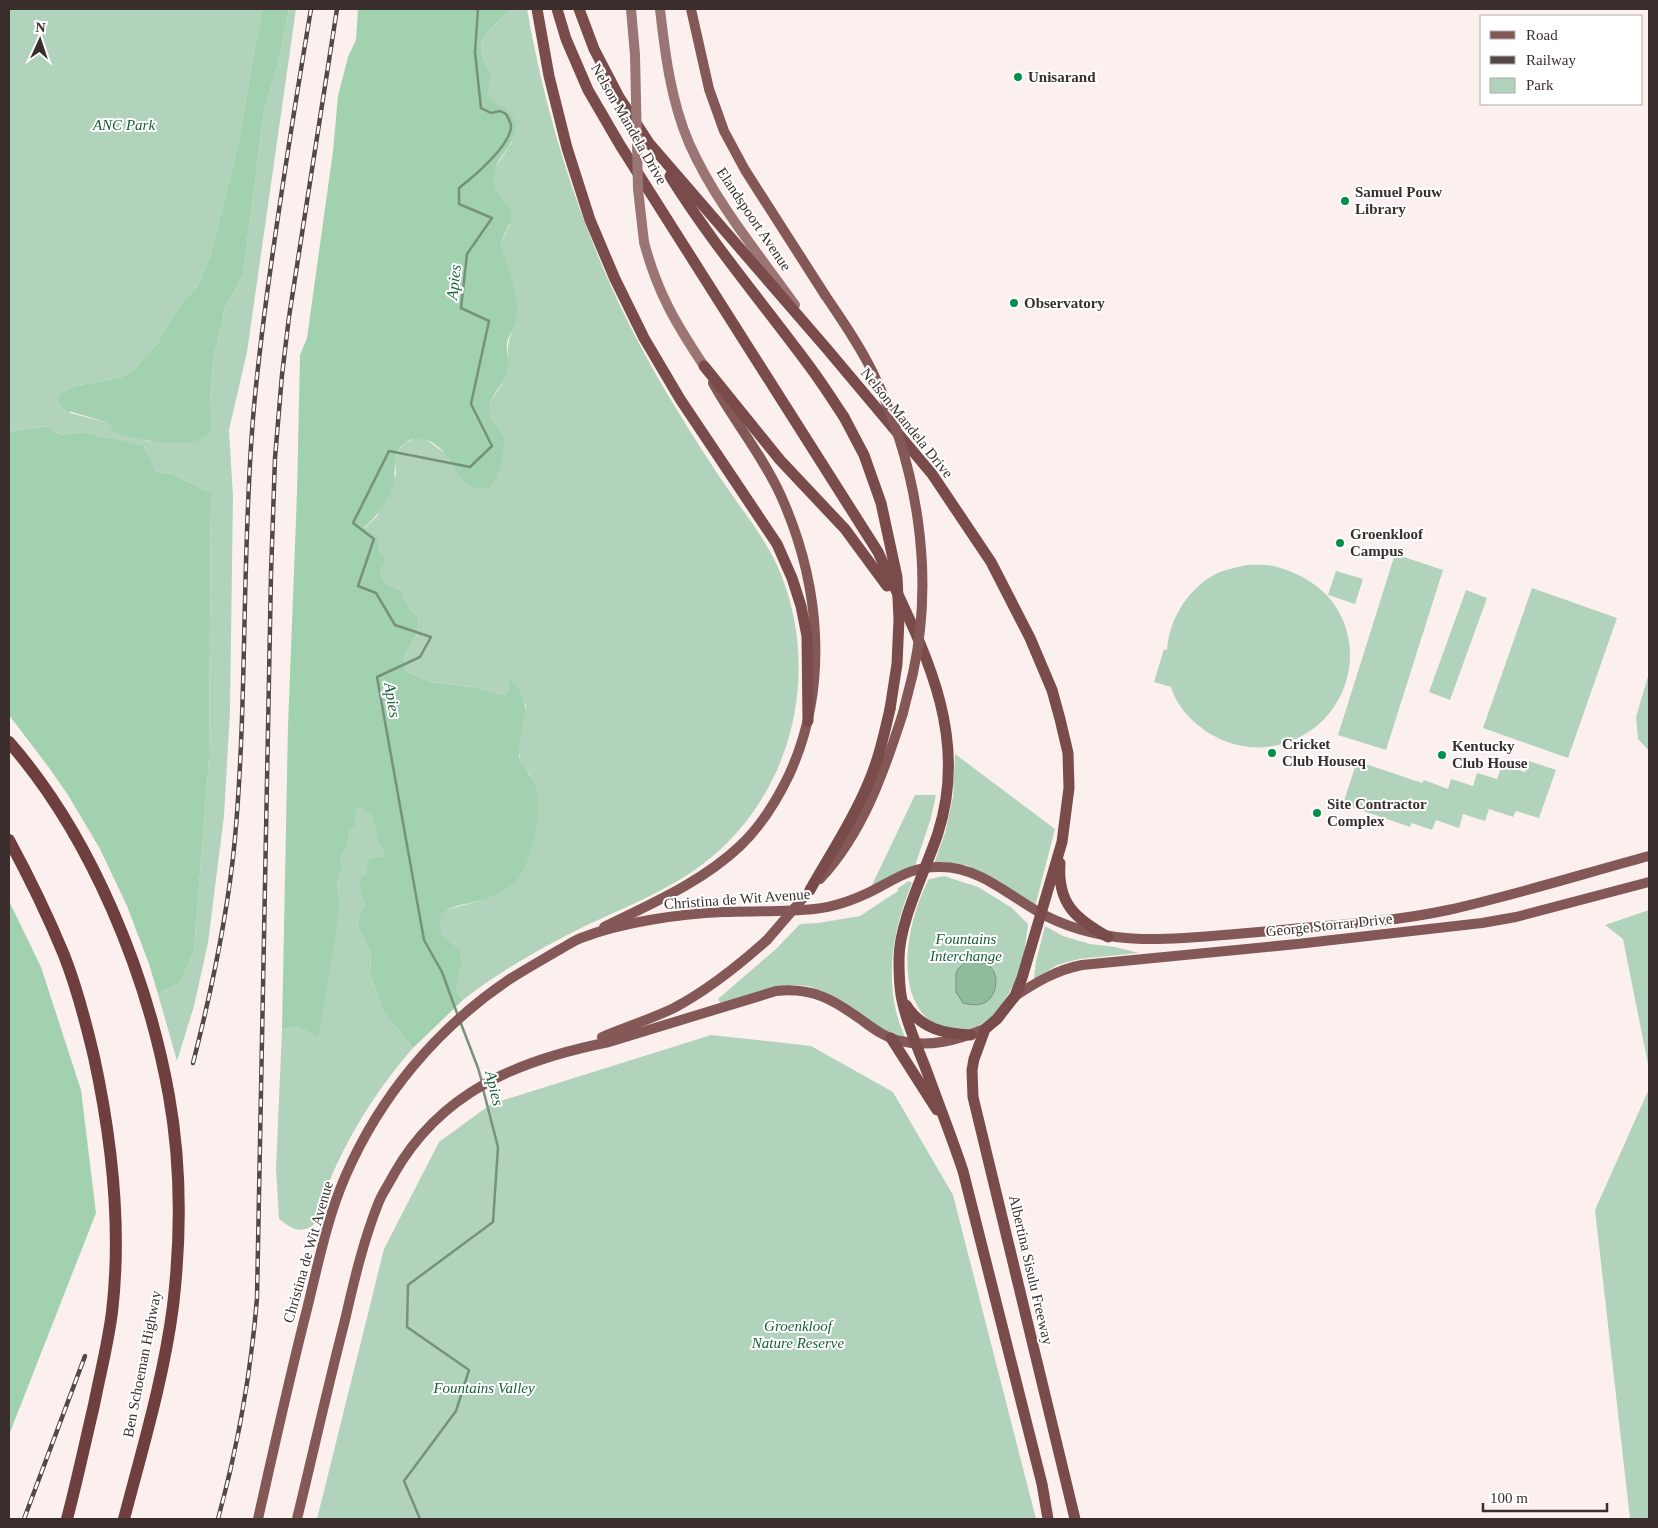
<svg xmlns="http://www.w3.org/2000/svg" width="1658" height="1528" font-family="Georgia,serif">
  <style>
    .green { fill: #b1d3bb }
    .forest { fill: #a2d1b0 }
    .water { fill: #8fbd9c; stroke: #76927b }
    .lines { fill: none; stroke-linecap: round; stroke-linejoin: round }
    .stream { stroke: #76927b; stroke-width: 2.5 }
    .secondary { stroke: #9a7574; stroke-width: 10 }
    .primary { stroke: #835857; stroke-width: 10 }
    .trunk { stroke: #794c4b; stroke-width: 11 }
    .motorway { stroke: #6f3f3f; stroke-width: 12 }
    .rail-casing { stroke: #544847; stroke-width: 4.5 }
    .rail { stroke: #fff; stroke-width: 2.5; stroke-dasharray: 8; stroke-linecap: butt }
    .secondary-bridge { stroke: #9a7574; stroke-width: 10 }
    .primary-bridge { stroke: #835857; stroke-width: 10 }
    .trunk-bridge { stroke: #794c4b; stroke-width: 11 }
    .poi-dot { fill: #008f4d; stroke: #fff; stroke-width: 2 }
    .labels { text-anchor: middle; stroke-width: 4; stroke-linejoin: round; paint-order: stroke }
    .poi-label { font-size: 15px; font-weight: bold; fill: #3a2e2d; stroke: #fff; text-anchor: start }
    .street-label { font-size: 15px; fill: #3a2e2d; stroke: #fff }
    .park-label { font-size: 15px; font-style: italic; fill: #165f36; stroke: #fff }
    .water-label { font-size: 16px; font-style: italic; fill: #1d643b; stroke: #fff }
  </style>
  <rect width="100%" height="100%" fill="#fcf0ef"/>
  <g class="green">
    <path d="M9,9H262L238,145L211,254L197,287L182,302L156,345L131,372L119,378L79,385L70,413L106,422L147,441L187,442L210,402L214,353L223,322L224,310L243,275L264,111L280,56L289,9H296L247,352L229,430L233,496L230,711L224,816L208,943L194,1006L177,1061L158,994L181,982L194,950L209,759L211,493L172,474L156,472L109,438L83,432L60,435L47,426L9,432Z"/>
    <path d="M509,9H527C546,117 578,220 626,318C651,369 682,419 713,467C734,500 760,529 777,565C819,658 799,772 726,844C686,884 634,903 583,927C541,948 500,971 463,1000L456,991L462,964L461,951L441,933L439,915L445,910L479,901L530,775C526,771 522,766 521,761C515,744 523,722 526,705L509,678V690L506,694L502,695L480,688L430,682L406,671L404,656L416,637L419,618L410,610L401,590L389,585L382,579L380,571L386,563L380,553L379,544L364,529L377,516L396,474L395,461L399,449L405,443L418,437L427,440L446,454L463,480L502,433C497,427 490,422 489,414C487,399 500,392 504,379C512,358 502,347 515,327L501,245L502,240L510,224L506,203L494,190L492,181L494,169L512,142L509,111C490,99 483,99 492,75C468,35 489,37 509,9Z"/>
    <path d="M1395,554L1443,570L1386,750L1338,735Z"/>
    <path d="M1247,565C1256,565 1268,564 1277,567C1303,574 1329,590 1341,616C1365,665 1339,725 1288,742C1265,750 1244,749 1222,740C1200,730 1178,711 1171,687L1154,682L1164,649L1167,650C1169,618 1190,585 1220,572C1228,569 1238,567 1247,565Z"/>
    <path d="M1336,571L1363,579L1355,604L1328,595Z"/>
    <path d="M1532,588L1617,618L1568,758L1483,728Z"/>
    <path d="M1466,590L1487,598L1450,700L1429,692Z"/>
    <path d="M1649,673V751L1638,739L1636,717Z"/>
    <path d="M955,754L1055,829L1035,907L990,877L966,865L934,864L945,833L953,797Z"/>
    <path d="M1357,761L1422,783L1424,780L1448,789L1451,779L1473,786L1477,773L1497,779L1502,765L1525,772L1529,761L1556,770L1539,818L1516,811L1513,817L1489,809L1485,821L1463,814L1459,828L1436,820L1432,830L1412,823L1410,827L1343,804Z"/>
    <path d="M915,795H936L931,818L915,866L871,887Z"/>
    <path d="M359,808C377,813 374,829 378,842C381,848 385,851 384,857H375C362,881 358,877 365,905L359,915L358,928L371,953L370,975L383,1011L413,1048C367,1101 334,1159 313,1226C297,1234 292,1228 279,1219L276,1168L282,1029L301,1027L309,1030L340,903L337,886L338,878L342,870L341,857L348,845L349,832L355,826V809Z"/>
    <path d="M944,876L978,887L1012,908L1028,924L1024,955L1015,983L997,1013L970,1032C960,1031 947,1031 939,1028C936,1027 932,1023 930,1021C892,990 909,916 929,879Z"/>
    <path d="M909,881L912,883C895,924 886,967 896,1011C898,1021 903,1031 906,1041L891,1035L827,993L808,986L792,985L721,1004L718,999L776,949L800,924L818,923L860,916L898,891V888Z"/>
    <path d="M1649,910V1069L1623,939L1605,925Z"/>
    <path d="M1045,926L1063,936L1090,944L1115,947L1139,953L1079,959L1057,965L1034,979L1036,961Z"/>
    <path d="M711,1035L811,1046L893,1092L953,1195L1036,1519H317L384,1249L439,1142L491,1104Z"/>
    <path d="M1649,1089V1519H1630L1595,1210Z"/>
  </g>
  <g class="forest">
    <path d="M262,9H289L280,56L264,111L243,275L224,310L223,322L214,353L210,402L211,429C204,454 131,440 113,431L111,426L106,422L65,410L58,400L61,394L79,385L119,378L131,372L156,345L182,302L197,287L211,254L238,145Z"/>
    <path d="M358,9H509C489,37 468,35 492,75C478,112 510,96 515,124C518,144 498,154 494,172C489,197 510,196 511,216C511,227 502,234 501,245C505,264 515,284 517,303C517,310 517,320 515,326C513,332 508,336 507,343C506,352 509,361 508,369C505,385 490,394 489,410C488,421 496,424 501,432C508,444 500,480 488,488C485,489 483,489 481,489C475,488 468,485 464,481C456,475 453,463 447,456C437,443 420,432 405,443C390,453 398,474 392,488C385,505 377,516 364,528C376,537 379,538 380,553L385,559L386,563L380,571L382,579L389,585L401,590L410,610L419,618L416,637L404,656L406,671L430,682L480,688L502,695L506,694L509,690V677C515,685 525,696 525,706C526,722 518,738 519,755C521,768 533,776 536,789C538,798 539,813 537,823C535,837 526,873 515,882C506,891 490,897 478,901C465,905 450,905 440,915L441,933L461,951L462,964L456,991L463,1000L413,1048L383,1011L370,975L371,953L358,928L359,915L365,905L360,888L361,879L366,873L368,860L375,857H384C385,851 381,848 378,842C374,830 377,813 359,808L355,810V826L349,832L348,845L341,857L342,870L338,878L337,886L340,903L321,1026L317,1038C304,1025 299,1027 282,1029L288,726L297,493L300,355L307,338L333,151L338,96L348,57L356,40Z"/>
    <path d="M47,426L60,435L83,432L143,446L156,472L172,474L211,493L209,759L194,950L181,982L158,994L149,964L127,906L100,849L68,795L50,769L9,715V432Z"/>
    <path d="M9,901L41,967L81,1090L96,1213L9,1435Z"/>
  </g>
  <path class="water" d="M968,960C974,962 981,961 987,964C1000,972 998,994 986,1002C980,1006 971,1005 963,1003L956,992V973L958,969Z"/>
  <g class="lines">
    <g class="stream">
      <path d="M458,1016L442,972L424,940L377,677L420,657L431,637L395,625L376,593L358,586L374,539L353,523L389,451L470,467L492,446L471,404L489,321L461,308L467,254L492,218L459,204V188C473,177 512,145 511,125C510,122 508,117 506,114L500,111L491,113L481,108L475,52L478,9"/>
      <path d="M460,1021L478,1068L482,1082"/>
      <path d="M420,1519L404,1481L456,1411L469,1370L407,1327L408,1285L493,1222L498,1147L483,1089"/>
    </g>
    <g class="secondary">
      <path d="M631,9L635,55"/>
      <path d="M660,9C665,54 671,101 689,143C715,202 758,253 795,305"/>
      <path d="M644,242C657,292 676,324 704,366"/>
    </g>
    <g class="primary">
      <path d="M691,9L709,89L724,131L745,170L825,295"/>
      <path d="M820,879C863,833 884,772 903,713"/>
      <path d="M604,927C651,904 702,882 740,846C761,826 777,800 789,775C830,686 820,583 781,496C763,456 734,421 713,383"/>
      <path d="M1015,996C1037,982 1056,970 1082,965L1297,944L1482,923L1516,917L1649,882"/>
      <path d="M602,1037C626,1027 651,1019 674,1008C708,990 738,966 767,940"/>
      <path d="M258,1519C273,1452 288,1384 305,1317C317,1270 326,1221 345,1177C380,1096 437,1028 510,979C526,969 542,960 557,951C565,947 573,941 581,938C622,922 679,914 723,912C753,911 783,912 814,909C835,907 854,900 874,890C897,878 913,866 941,867C981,867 1011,898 1046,916C1076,931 1108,938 1142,939C1181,940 1220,935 1259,932C1320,926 1388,923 1448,910C1516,895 1582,874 1649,856"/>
      <path d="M297,1519C313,1453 328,1386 345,1320C354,1281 363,1242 378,1204C382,1193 389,1184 394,1174C441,1091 519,1060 609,1042L776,991C813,987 834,1000 863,1021C874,1029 886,1038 900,1041C930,1048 957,1040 985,1029"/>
    </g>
    <g class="trunk">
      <path d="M537,9L549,76L567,148L590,220L615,279L644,338L680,399L777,544L792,578L801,606L807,636L808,721"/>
      <path d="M557,9L566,39L588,90L620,145L878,552C920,643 971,730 938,833C926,870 899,921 899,959C899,972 899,987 902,1000C907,1025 918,1048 927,1072C939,1105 952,1138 963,1171L1042,1484L1048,1519"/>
      <path d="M579,9L594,49L619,97L649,143L827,349L932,474L991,562L1030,638L1052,690L1060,719L1068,753L1069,788L1062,842L1022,978L1015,996L997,1019L985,1029L974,1059L972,1070L973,1097L1075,1519"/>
      <path d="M670,176C711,242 761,301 807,363C820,380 832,399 844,417"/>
      <path d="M704,366L780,460L845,529L887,586"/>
      <path d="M1060,863C1057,904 1076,919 1108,937"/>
      <path d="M810,890C829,856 852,822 867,786C878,762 884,735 890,709"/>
      <path d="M906,1005C921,1029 945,1034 971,1035"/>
      <path d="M891,1038L937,1110"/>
    </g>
    <g class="motorway">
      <path d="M9,742C91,836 147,973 169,1096C181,1163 181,1238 173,1306C164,1377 142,1450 124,1519"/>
      <path d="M9,840C29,877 48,916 64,955C77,988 86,1023 94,1057C112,1140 122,1227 112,1312C108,1344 100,1374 94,1405C85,1443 77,1481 67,1519"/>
    </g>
    <g class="rail-casing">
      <g id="rail">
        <path d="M193,1063C212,989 228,914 235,838C247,703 242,567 252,432C255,386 261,340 267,294C280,199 295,104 311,9"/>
        <path d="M24,1519L85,1356"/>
        <path d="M218,1519C238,1446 251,1373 257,1298L271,574L275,458L282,375L289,317L337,9"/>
      </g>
    </g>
    <use href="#rail" class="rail"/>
    <path class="secondary-bridge" d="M635,55L638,189L644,242"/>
    <g class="primary-bridge">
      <path d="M825,295C842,320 860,346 873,373C917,464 935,573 913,673C910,686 906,700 903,713"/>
      <path d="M767,940L804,897"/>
    </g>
    <path class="trunk-bridge" d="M844,417L864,455L881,503L897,577L899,619L897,664L890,709"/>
  </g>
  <g class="poi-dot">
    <circle cx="1018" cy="77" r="5"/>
    <circle cx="1345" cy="201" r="5"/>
    <circle cx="1014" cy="303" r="5"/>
    <circle cx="1340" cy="543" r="5"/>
    <circle cx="1272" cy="753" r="5"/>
    <circle cx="1442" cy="755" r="5"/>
    <circle cx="1317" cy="813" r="5"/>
  </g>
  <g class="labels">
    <g class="poi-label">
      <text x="1028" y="82">Unisarand</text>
      <text x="1355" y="197">Samuel Pouw<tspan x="1355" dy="17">Library</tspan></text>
      <text x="1024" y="308">Observatory</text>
      <text x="1350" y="539">Groenkloof<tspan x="1350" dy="17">Campus</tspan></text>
      <text x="1282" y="749">Cricket<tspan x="1282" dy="17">Club Houseq</tspan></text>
      <text x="1452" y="751">Kentucky<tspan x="1452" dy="17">Club House</tspan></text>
      <text x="1327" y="809">Site Contractor<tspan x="1327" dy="17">Complex</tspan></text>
    </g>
    <g class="street-label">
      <text transform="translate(629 124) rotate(60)" y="5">Nelson Mandela Drive</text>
      <text transform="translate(754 219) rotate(56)" y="5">Elandspoort Avenue</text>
      <text transform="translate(907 423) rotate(51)" y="5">Nelson Mandela Drive</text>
      <text transform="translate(737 899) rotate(-4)" y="5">Christina de Wit Avenue</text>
      <text transform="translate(1329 925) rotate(-6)" y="5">George Storrar Drive</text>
      <text transform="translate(308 1252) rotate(-74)" y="5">Christina de Wit Avenue</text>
      <text transform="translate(1031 1270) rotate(77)" y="5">Albertina Sisulu Freeway</text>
      <text transform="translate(142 1364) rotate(-79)" y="5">Ben Schoeman Highway</text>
    </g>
    <g class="park-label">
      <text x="124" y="130">ANC Park</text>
      <text x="966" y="944">Fountains<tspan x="966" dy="17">Interchange</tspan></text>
      <text x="798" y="1331">Groenkloof<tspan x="798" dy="17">Nature Reserve</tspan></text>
      <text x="484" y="1393">Fountains Valley</text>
    </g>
    <g class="water-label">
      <text transform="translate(453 282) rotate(-84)" y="6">Apies</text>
      <text transform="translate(393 700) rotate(81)" y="6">Apies</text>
      <text transform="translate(495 1088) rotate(76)" y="6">Apies</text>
    </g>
  </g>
  <rect width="1658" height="1528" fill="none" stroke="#3a2e2d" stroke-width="20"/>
  <rect x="1480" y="15" width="162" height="90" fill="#ffffff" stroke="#b0abab"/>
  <rect x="1490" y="31" width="25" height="8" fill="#835857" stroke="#b0abab"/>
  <text x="1526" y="40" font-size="15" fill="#3a2e2d">Road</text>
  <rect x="1490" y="56" width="25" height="8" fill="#544847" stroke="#b0abab"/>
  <text x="1526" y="65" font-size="15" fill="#3a2e2d">Railway</text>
  <rect x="1490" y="78" width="25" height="15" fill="#b1d3bb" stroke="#b0abab"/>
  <text x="1526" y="90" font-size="15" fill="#3a2e2d">Park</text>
  <g transform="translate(40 40) rotate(3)" stroke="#ffffff" stroke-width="4" paint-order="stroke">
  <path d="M0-4L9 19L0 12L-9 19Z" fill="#3a2e2d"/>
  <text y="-8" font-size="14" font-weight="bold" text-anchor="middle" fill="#3a2e2d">N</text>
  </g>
  <path d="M1483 1503v8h124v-8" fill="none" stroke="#3a2e2d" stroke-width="2.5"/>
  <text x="1490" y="1503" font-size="15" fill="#3a2e2d" stroke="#ffffff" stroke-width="4" paint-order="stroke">100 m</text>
</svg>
